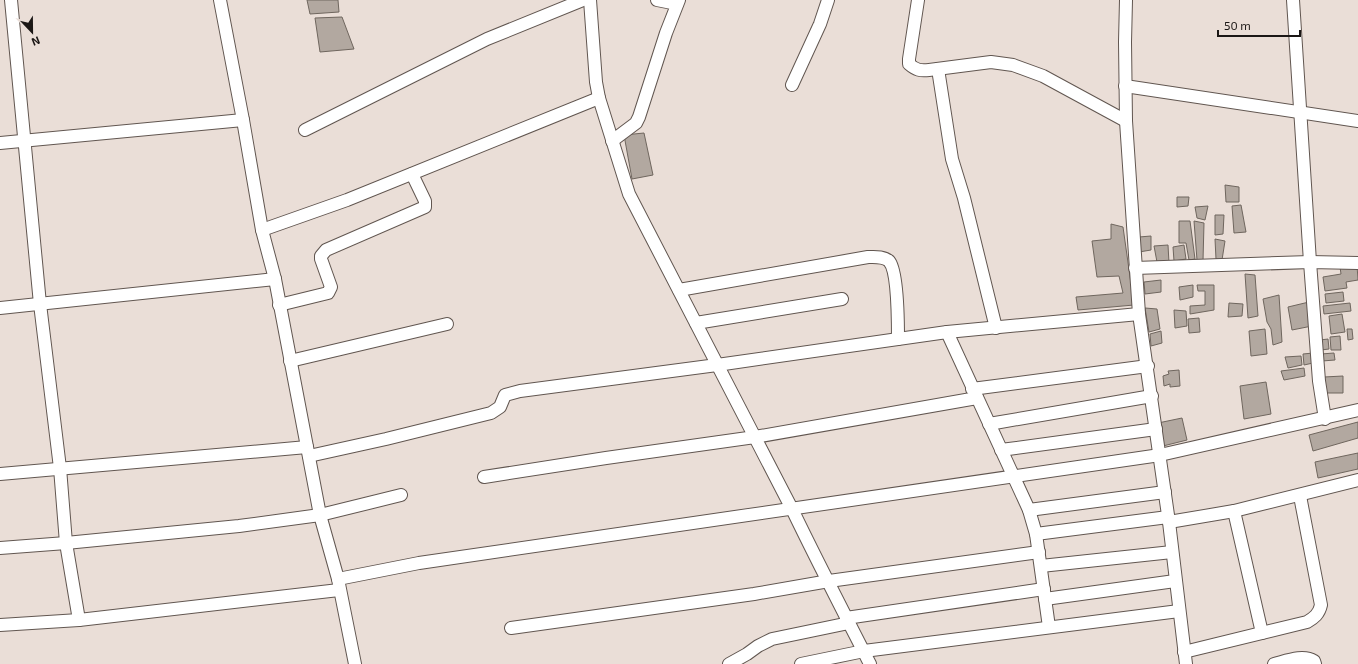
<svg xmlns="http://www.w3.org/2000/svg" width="1358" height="664" font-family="'Exo 2',sans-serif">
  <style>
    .building { fill: #b2a8a0; stroke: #6f665e }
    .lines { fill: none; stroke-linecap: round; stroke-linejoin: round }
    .street-casing { stroke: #615650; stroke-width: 14 }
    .street { stroke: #fff; stroke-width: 12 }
  </style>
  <rect width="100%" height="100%" fill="#eaded7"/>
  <g class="building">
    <path d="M307,0H338L339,12L310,14Z"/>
    <path d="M342,17L354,49L320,52L315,18Z"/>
    <path d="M644,133L653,175L632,179L624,135Z"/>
    <path d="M1225,185L1239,187V202H1226Z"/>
    <path d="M1177,197H1189L1188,206L1177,207Z"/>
    <path d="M1241,205L1246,232L1234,233L1232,206Z"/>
    <path d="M1208,206L1205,220L1197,218L1195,207Z"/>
    <path d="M1215,215H1224L1223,234L1215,235Z"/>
    <path d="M1179,221H1190L1195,259L1189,260L1186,243H1179Z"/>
    <path d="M1194,221L1204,223L1203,261L1197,260Z"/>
    <path d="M1111,224L1123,227L1134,305L1078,310L1076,297L1123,293L1119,276L1097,277L1092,241L1111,239Z"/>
    <path d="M1151,236V250L1139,252V237Z"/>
    <path d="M1215,239L1225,241L1222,260L1216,259Z"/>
    <path d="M1168,245L1169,263L1157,262L1154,246Z"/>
    <path d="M1184,245L1186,259L1174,261L1173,247Z"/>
    <path d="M1357,265L1358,280L1346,282L1347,288L1325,291L1323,277L1341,274L1340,267Z"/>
    <path d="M1245,274L1255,275L1258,316L1248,318Z"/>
    <path d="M1161,280V292L1145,294L1144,282Z"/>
    <path d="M1193,285V297L1180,300L1179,287Z"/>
    <path d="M1197,285H1214V310L1190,314V306L1205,305V291H1198Z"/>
    <path d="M1343,292L1344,301L1326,303L1325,294Z"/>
    <path d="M1279,295L1282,342L1273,345L1271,329L1267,322L1263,299Z"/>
    <path d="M1309,302L1312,326L1292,330L1288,307Z"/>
    <path d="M1229,303L1243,304L1242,316L1228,317Z"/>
    <path d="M1350,303L1351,311L1324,314L1323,306Z"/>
    <path d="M1145,308L1157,309L1160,329L1149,332Z"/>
    <path d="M1174,310L1186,311L1187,326L1175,328Z"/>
    <path d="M1342,314L1345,332L1331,334L1329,316Z"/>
    <path d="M1199,318L1200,332L1189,333L1188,319Z"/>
    <path d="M1265,329L1267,354L1251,356L1249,331Z"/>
    <path d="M1347,329H1352L1353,339L1348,340Z"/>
    <path d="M1161,331L1162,343L1151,346L1150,334Z"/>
    <path d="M1340,336L1341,350H1331L1330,337Z"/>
    <path d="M1328,339L1329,349L1321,350L1320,340Z"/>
    <path d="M1313,353V363L1304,365L1303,354Z"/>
    <path d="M1334,353L1335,360L1322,361L1321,354Z"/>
    <path d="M1301,356L1302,365L1288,368L1285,357Z"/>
    <path d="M1304,368L1305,376L1284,380L1281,371Z"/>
    <path d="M1179,370L1180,386L1170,387V384L1164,386L1163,376L1169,374L1168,371Z"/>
    <path d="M1343,376V393H1325L1324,377Z"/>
    <path d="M1266,382L1271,414L1244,419L1240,386Z"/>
    <path d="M1182,418L1187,440L1163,446L1158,423Z"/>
    <path d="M1358,422V438L1313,451L1309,435Z"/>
    <path d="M1358,453V469L1318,478L1315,462Z"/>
  </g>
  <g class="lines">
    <g class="street-casing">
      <g id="street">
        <path d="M11,0L40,304L60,468L66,543L79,620"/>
        <path d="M220,0L243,120L262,230L275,279L320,515L338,579L355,664"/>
        <path d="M590,0L596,82L599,98L629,194L792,509C817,561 844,613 870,664"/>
        <path d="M657,0L677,4"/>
        <path d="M918,0L909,59V64C916,70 920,71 929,70L991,62L1013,65L1043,76L1126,121"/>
        <path d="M1126,0L1125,42L1126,121L1139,314L1169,522L1186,664"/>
        <path d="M1293,0L1310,262L1319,381L1325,419"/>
        <path d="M938,69L952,159L964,198L996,328"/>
        <path d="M792,85L820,24L828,0"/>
        <path d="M1125,86L1358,121"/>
        <path d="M305,130L487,39L583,0"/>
        <path d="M612,141L636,123L639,117L666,33L679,0"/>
        <path d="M0,143L243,120"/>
        <path d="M262,230L347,200L599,98"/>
        <path d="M1135,268L1310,262L1358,263"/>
        <path d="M679,290L868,257C875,257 883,256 889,261C898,271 898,324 898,339"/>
        <path d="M279,305L328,293L331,287L321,259V256L326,250L425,207V201L412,174"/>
        <path d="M0,308L275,279"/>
        <path d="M696,323L842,299"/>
        <path d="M947,332L1029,510L1036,534L1049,627"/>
        <path d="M290,361L447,324"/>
        <path d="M972,389L1148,366"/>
        <path d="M989,424L1152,396"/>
        <path d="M1001,450L1156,429"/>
        <path d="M309,456L386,439L491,413L500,407L505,395L520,391L717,365L947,332L1139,314"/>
        <path d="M0,474L307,447"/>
        <path d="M484,477L606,458L755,437L977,398"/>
        <path d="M1029,510L1165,492"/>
        <path d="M1234,511L1262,633"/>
        <path d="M1169,522L1234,511L1358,480"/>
        <path d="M1036,534L1168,517"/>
        <path d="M0,548L66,543L239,526L320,515L401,495"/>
        <path d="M1041,566L1172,552"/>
        <path d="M338,579L419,563L1160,455L1358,410"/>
        <path d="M1045,599L1175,581"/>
        <path d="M846,618L1044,589"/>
        <path d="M0,625L79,620L339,590"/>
        <path d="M511,628L754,594L829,581L1039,552"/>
        <path d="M1184,652L1307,622C1314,618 1319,614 1321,605L1300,496"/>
        <path d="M729,664L747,654L758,646L772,639L849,623"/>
        <path d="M801,664L864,651L1179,611"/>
        <path d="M1274,664C1286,661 1303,654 1314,661L1315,664"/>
      </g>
    </g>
    <use href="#street" class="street"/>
  </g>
  <g transform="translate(32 32) rotate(158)" stroke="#eaded7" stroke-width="3" paint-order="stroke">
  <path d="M0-3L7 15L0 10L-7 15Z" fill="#1b1715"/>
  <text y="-6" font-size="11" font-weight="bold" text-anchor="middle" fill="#1b1715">N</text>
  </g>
  <path d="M1218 30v6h82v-6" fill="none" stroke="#1b1715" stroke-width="2"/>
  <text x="1224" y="30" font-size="12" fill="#1b1715" stroke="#eaded7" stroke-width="3" paint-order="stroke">50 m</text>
</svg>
